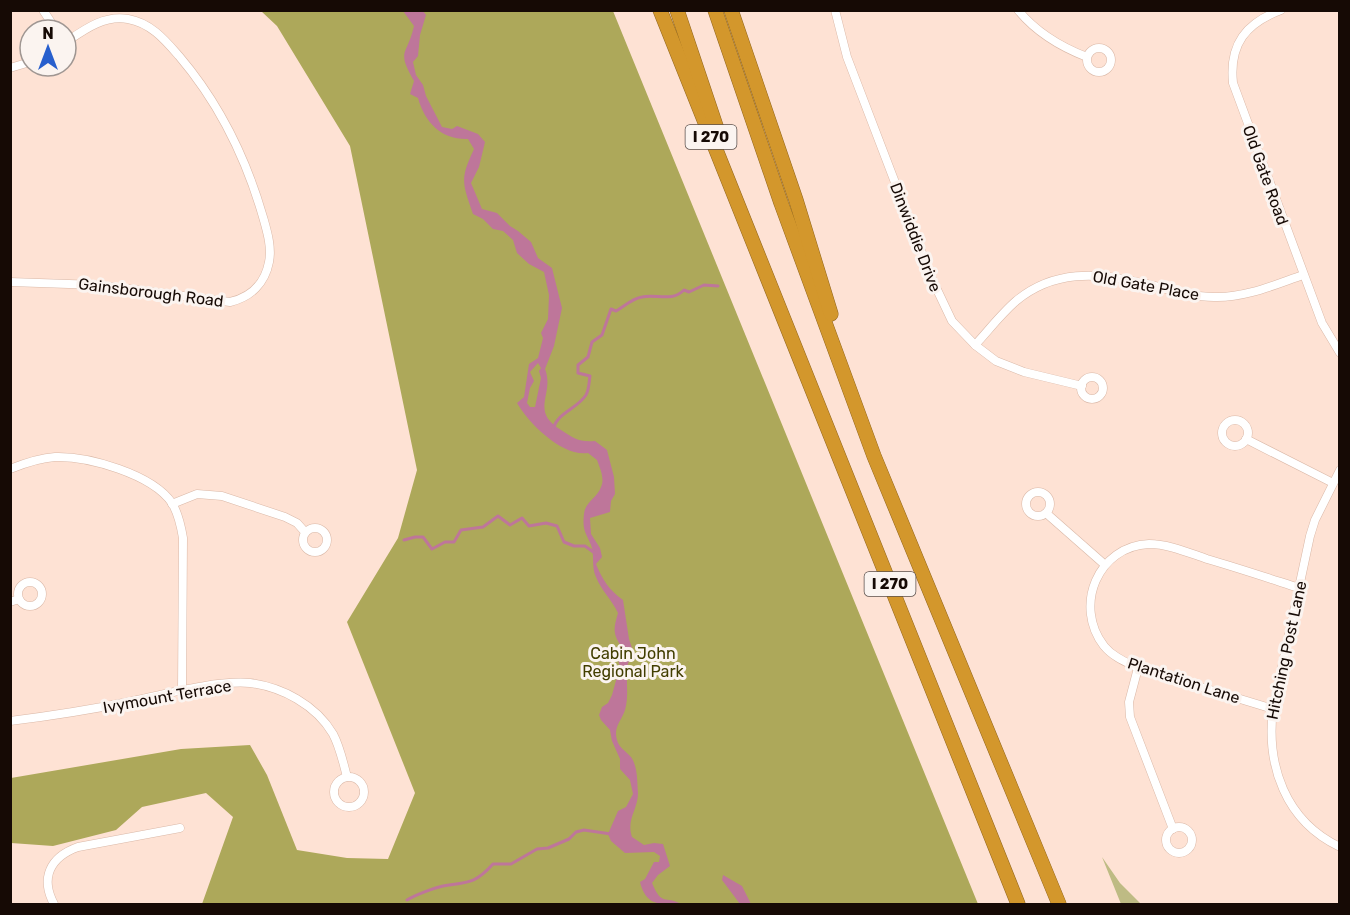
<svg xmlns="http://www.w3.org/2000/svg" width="1350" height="915" font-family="Rubik,sans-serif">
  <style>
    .green { fill: #bebb84 }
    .forest { fill: #ada85a }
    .water { fill: #be769a; fill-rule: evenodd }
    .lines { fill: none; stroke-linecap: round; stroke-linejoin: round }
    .stream { stroke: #be769a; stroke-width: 3 }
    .street-casing { stroke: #dab8a7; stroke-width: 9 }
    .highway-casing { stroke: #91661e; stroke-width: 15 }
    .street { stroke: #fff; stroke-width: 8 }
    .highway { stroke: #d3972c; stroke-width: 14 }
    .labels { text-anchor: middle; stroke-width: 6; stroke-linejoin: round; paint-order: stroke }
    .shield { fill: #fbf4f0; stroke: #5b504c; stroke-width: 1.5 }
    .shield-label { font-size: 15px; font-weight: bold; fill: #160a05 }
    .street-label { font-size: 16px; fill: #160a05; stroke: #fbf4f0 }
    .park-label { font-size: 16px; fill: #423e00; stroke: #fbf4f0 }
  </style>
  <rect width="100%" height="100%" fill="#fee2d4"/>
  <path class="green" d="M1102,857L1120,883L1141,904H1121Z"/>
  <path class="forest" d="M261,11H613L978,904H200H202L233,817L206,793L142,807L116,830L53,846L11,843V778L181,749L250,745L267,775L297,850L347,858L388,859L415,793L347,622L398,538L417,470L350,146L277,26Z"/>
  <g class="water">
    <path d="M403,11H423L426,15L420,35L418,56L413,62L416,75L423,85L426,96L442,127L452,129L457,126L478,134L485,142L479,167L471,183L482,209L497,213L510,226L518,231L531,242L538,258L552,268L562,308L554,346L545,369C555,394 529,411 561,430C575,439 578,442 595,441L607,450L614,477L615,494L611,501L610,512L590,518L591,534L600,548L602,557L596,564C602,579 609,590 623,600L629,639L633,651C631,656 628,662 627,668C626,682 629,696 625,710C622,720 613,727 617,740C619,748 626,751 631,757C638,767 637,782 638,793C638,810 626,819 632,837L644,845L654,843L663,844L670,866L658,875L652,883C662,907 665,895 681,904C660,905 646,906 640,882L645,879L654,862H659L660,856L654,852L625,853L611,841L608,834L618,811L626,807L633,794L630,780L620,769V759L612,741L610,730L601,720L599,715L602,707L608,703L612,695L620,666L618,660L621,646C612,633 614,627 618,613C612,600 601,590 596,577C591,566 595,556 591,545C586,533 582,530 584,514C585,502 597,498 601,487C605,479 600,468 597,460L588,453C563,457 529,424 517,403L524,397L529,364L538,358L543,338L541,333L548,319L549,295L544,272L529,264L517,253L513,240L503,231L493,229L483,219L473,214C462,182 460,179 474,149L468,139C442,140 425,123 418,98L410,94L414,81C396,49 407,57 414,26ZM538,363L541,368L539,371L541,378L535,407H530L527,403L530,388L534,381L530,372Z"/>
    <path d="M723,875L742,886L751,904H740L722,880Z"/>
  </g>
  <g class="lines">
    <g class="stream">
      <path d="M553,429C558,412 577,409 586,395C589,390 589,382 590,376L578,373V365L588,357L592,342L602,335L611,309L616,311C623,307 633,298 642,297C657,294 672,302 684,290L689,292L704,285L718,286"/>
      <path d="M404,540L415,537H423L432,549L445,542H454L461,530L483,527L498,516L510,525L522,518L529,526L546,523L557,526L564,542L574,546H585L596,554"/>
      <path d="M407,900C415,895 434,888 443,886C468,882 475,884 493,864H511L537,849L548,848L569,839L576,832L584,830L611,834"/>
    </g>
    <g class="street-casing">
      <g id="street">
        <path d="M43,10L56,30"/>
        <path d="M835,10L847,57L932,279L952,321L975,345L996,361L1024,372L1082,386"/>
        <path d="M1018,10C1036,32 1061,47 1087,57"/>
        <path d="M1281,10C1246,23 1229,44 1233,83L1322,323L1340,353"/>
        <circle cx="1099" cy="60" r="12"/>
        <path d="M10,68L30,62"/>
        <path d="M10,282L98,285L230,302C251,297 265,283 269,262C272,247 267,231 263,217C246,158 219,103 179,56C165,40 151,23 128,19C104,15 85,29 66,42"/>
        <path d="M975,345C988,331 1001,314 1016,301C1053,270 1097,272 1142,283C1165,288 1190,297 1214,297C1245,298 1274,285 1303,275"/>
        <circle cx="1092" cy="388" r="11"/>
        <circle cx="1235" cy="433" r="13"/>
        <path d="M1246,439L1333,483"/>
        <path d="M10,469C25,463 39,458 55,457C88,456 152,474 172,503C178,513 181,526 183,538L182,691"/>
        <path d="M1340,470L1315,520L1310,536L1273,709C1266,765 1285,821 1340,847"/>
        <circle cx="1038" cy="504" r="12"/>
        <path d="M172,504L197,494L222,496L285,517L297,523L305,532"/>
        <path d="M1046,513L1104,564"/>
        <circle cx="315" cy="540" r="12"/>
        <circle cx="30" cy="594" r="12"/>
        <path d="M10,602L19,599"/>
        <path d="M1138,668L1129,702L1130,717L1173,829"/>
        <path d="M1273,709L1138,668C1126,662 1113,657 1104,646C1073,606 1098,546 1149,544C1169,544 1189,553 1207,559C1238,568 1268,578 1299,588"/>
        <path d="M10,721C50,716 89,710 128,702C162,695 216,680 250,683C282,687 316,705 333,734C340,747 343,762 347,777"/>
        <circle cx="349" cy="792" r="15"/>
        <circle cx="1179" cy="840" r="13"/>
        <path d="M54,904C40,878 50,857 78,847L180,828"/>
      </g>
    </g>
    <g class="highway-casing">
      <g id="highway">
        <path d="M660,10L1018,904"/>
        <path d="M677,10L718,132"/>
        <path d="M715,10L781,203L874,456L1059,904"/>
        <path d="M731,10L796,200L831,314"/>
      </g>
    </g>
    <use href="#street" class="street"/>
    <use href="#highway" class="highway"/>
  </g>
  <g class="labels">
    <g class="shield">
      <rect x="685.5" y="125" width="51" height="24" rx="4.5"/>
      <rect x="864.5" y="572" width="51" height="24" rx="4.5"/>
    </g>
    <g class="shield-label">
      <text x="711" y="142">I 270</text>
      <text x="890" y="589">I 270</text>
    </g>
    <g class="street-label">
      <text transform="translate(1266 175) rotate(70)" y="6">Old Gate Road</text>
      <text transform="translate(916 237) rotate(69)" y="6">Dinwiddie Drive</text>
      <text transform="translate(1146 285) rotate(10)" y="6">Old Gate Place</text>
      <text transform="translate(151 292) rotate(7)" y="6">Gainsborough Road</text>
      <text transform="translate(1286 650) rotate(-78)" y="6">Hitching Post Lane</text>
      <text transform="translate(1184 680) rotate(18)" y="6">Plantation Lane</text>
      <text transform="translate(167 696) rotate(-10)" y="6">Ivymount Terrace</text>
    </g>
    <g class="park-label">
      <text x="633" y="659">Cabin John<tspan x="633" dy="18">Regional Park</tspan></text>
    </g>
  </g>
  <rect width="1350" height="915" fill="none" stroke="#160a05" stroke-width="24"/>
  <g transform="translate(48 48)"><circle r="28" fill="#fbf4f0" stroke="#9f9692" stroke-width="1.5"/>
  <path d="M0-4.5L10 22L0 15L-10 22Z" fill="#285fcd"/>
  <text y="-9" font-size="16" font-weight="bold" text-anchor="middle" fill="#160a05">N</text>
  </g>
</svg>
